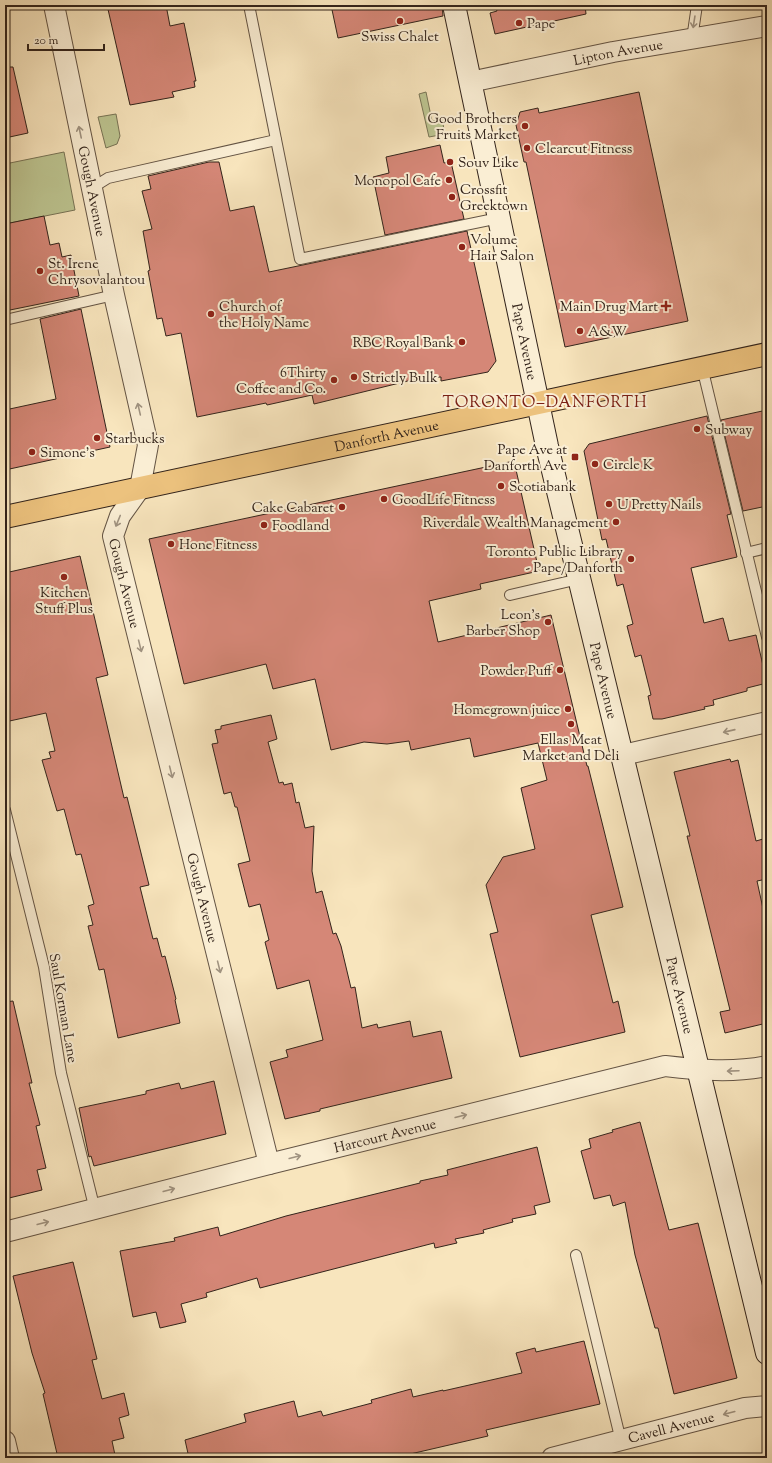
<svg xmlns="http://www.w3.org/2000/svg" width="772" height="1463" font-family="'Sorts Mill Goudy',serif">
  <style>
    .green { fill: #bdc591; stroke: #787456 }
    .building { fill: #d58777; stroke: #33241b }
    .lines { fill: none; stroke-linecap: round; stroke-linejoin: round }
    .lane-casing { stroke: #645444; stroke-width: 12 }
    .street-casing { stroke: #645444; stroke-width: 22 }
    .secondary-casing { stroke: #33241b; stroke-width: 24 }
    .primary-casing { stroke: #33241b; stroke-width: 24 }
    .lane { stroke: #faeed4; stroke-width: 10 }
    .street { stroke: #faeed4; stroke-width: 20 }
    .secondary { stroke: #faeed4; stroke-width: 22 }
    .primary { stroke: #ecc27e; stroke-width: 22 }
    .oneway { stroke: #a09381 }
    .poi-dot { fill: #8f2418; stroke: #faeed4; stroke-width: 1.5 }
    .labels { text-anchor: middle; stroke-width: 4; stroke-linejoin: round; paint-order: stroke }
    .poi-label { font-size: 14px; fill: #33241b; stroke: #faeed4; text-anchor: start }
    .street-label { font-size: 14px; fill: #33241b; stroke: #faeed4 }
    .quarter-label { font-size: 16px; letter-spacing: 1px; fill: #7a1f14; stroke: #faeed4 }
  </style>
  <rect width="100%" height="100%" fill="#f8e5bd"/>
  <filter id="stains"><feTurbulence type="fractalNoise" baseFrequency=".005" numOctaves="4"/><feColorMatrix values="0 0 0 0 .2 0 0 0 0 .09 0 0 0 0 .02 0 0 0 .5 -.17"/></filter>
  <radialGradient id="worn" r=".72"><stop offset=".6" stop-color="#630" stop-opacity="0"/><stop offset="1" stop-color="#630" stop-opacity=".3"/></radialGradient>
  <g class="green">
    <path d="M426,92L432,121L442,119L445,134L429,137L419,94Z"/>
    <path d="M116,114L120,136L117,144L106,148L98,117Z"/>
    <path d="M64,152L75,210L5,224V164Z"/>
  </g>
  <g class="building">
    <path d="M107,5H166L170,26L184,23L196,81H194L195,87L172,92L174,97L130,105Z"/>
    <path d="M331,5H442L443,16L338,38Z"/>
    <path d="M495,5H585L586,14L495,34L490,13L497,11Z"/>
    <path d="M5,67H13L28,133L5,138Z"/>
    <path d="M639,92L688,321L565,347L526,162H524L516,125L520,112L538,108L539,113Z"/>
    <path d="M440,145L444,163L451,162L464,219L385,235L373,177L389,173L386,157Z"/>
    <path d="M209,162H219L230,211L254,206L269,272L467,231L496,361L488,372L441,381V377L420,378L314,404L312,395L267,405L266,403L197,417L181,333L166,336L162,318L157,319L148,271L150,270L143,231L152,229L142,191L151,189L148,176Z"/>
    <path d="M44,216L50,245L59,243L62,257L71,255L79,296L5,311V224Z"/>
    <path d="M81,309L110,447L5,470V410L56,399L40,319Z"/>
    <path d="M767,410V506L743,511L721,420Z"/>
    <path d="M707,416L731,514L727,515L737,557L691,568L704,623L723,618L729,641L756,635L767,683L747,688V691L713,700L714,705L704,707L705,709L662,719H653L648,696L651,695L641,655L635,657L627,626L633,624L623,584L617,586L606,539L602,540L584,451L589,444Z"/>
    <path d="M514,461L539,571L480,584L481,589L429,601L438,642L551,615L587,766H588L623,907L591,915L613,1003L618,1001L625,1032L520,1057L490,934L498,932L486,885L503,857L535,849L521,788L547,780L538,743L474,757L470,738L411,750L409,741L387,744L364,742L331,750L315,679L273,689L266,664L184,684L149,539Z"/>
    <path d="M80,556L108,675L96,678L124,798L127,797L149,885L140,887L153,939L157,938L162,957L165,956L176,999L175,1000L180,1023L118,1038L104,969L99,970L88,926L93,925L88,906L94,904L81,854L76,855L64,809L57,811L42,760L51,758L49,752L55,751L46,713L5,722V573Z"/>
    <path d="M271,715L277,739L268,742L279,783L283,782L284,785L292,783L296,803L299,802L305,828L314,826L312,871L316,893L322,891L333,934L336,933L341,946L351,988L355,987L362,1028L377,1024L378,1028L410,1021L413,1037L441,1031L452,1078L320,1109V1111L285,1119L270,1062L288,1057L286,1050L323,1040L309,980L277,989L265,942L269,940L260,904L249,907L238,864L250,861L237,807H235L231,792L224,794L212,744L218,743L215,730L221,729V726Z"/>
    <path d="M730,759L731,762L738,760L756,841L763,839L767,859V879L757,881L767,927V1023L725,1033L720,1012L730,1010L687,836H690L674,772Z"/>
    <path d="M13,1001L32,1083H29L40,1125L36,1126L46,1168L37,1170L42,1190L5,1199V1002Z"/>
    <path d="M214,1081L226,1134L94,1166L91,1156L89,1157L79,1108L146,1094V1091L179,1083L181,1089Z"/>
    <path d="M640,1122L669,1230L698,1223L737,1378L674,1394L658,1328H655L635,1255L625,1202L613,1206L610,1195L594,1199L581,1151L591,1148L589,1139L613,1132L612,1130Z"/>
    <path d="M537,1147L550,1202L534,1206L536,1214L512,1219L513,1222L483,1230L484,1233L455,1239L457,1243L435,1248L434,1243L260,1288L257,1278L206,1293L207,1297L181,1304L186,1322L160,1328L156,1312L133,1317L120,1251L175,1241L174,1238L218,1227L220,1236L286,1216L420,1183V1181L448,1175L447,1170Z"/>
    <path d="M73,1262L97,1359L92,1360L102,1399L124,1393L129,1415L119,1418L124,1438L112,1441L115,1455L104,1458H58L43,1394L45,1393L32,1353L13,1276Z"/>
    <path d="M584,1341L600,1404L486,1430L488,1436L393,1458H189L185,1440L246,1422L244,1414L294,1401L298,1417L321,1411L323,1416L372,1403L371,1400L411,1389L413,1397L443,1390V1391L522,1373L516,1353L535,1348L536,1352Z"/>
  </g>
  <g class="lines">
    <g class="lane-casing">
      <g id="lane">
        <path d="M249,5L300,259L499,218"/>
        <path d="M692,39L697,5"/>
        <path d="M92,188L108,178L276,140"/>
        <path d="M5,320L114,295"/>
        <path d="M702,367L767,637"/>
        <path d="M746,553L767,548"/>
        <path d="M510,595L579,579"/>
        <path d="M5,810L44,967L61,1073L95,1210"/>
        <path d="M576,1255L621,1441"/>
      </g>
    </g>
    <g class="street-casing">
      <g id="street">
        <path id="s1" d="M54,5L114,295L148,445L140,488L120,516L113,536L269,1164"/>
        <path id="s2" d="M470,82L613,52L767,26"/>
        <path d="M623,755L767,722"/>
        <path id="s3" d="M5,1232L269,1164L665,1066C700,1070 732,1073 767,1066"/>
        <path d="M5,1441L9,1458"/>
        <path id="s4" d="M552,1458L745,1408L767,1406"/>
      </g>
    </g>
    <g class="secondary-casing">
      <g id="secondary">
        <path id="s5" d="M454,5L547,446L767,1353"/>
      </g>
    </g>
    <g class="primary-casing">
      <g id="primary">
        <path id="s6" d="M5,517L767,354"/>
      </g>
    </g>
    <use href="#lane" class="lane"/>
    <use href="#street" class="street"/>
    <use href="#secondary" class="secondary"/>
    <use href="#primary" class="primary"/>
  </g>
  <defs><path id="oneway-shaft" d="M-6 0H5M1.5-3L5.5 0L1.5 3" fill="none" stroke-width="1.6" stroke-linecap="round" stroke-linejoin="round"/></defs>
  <g class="oneway">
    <use href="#oneway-shaft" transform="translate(694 22) rotate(99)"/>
    <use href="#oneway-shaft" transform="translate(80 132) rotate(-102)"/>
    <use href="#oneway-shaft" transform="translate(139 409) rotate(-103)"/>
    <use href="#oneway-shaft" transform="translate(118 521) rotate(112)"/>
    <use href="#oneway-shaft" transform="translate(140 646) rotate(76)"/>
    <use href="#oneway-shaft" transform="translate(729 731) rotate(167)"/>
    <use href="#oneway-shaft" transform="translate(171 772) rotate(76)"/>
    <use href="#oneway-shaft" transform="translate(219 967) rotate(76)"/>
    <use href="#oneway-shaft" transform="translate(733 1071) rotate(178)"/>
    <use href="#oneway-shaft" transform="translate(461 1116) rotate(-14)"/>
    <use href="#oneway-shaft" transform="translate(295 1157) rotate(-14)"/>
    <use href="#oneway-shaft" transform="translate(169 1190) rotate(-15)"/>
    <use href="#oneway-shaft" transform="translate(43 1223) rotate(-14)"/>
    <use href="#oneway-shaft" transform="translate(729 1413) rotate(165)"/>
  </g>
  <g class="poi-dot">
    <circle cx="400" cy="21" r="4"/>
    <circle cx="519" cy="23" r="4"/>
    <circle cx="525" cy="126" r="4"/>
    <circle cx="527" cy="148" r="4"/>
    <circle cx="450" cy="162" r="4"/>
    <circle cx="449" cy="180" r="4"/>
    <circle cx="452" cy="197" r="4"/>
    <circle cx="462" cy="247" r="4"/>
    <circle cx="40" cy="271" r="4"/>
    <path d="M664 300h4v4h4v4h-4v4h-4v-4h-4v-4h4z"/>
    <circle cx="211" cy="314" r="4"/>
    <circle cx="580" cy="331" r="4"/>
    <circle cx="462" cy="342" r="4"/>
    <circle cx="354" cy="377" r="4"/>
    <circle cx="334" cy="380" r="4"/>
    <circle cx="697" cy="429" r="4"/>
    <circle cx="97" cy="438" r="4"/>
    <circle cx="32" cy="452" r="4"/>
    <rect x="571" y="453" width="8" height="8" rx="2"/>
    <circle cx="595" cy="464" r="4"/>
    <circle cx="501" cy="486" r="4"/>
    <circle cx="384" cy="499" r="4"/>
    <circle cx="609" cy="504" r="4"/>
    <circle cx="342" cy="507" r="4"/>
    <circle cx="616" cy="522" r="4"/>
    <circle cx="264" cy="525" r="4"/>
    <circle cx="171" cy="544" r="4"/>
    <circle cx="631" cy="559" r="4"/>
    <circle cx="64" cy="577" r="4"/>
    <circle cx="548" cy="622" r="4"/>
    <circle cx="560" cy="670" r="4"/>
    <circle cx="568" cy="709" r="4"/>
    <circle cx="571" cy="724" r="4"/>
  </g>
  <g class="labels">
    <g class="poi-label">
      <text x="527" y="28">Pape</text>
      <text x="400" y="41" text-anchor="middle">Swiss Chalet</text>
      <text x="517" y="123" text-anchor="end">Good Brothers<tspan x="517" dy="16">Fruits Market</tspan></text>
      <text x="535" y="153">Clearcut Fitness</text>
      <text x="458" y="167">Souv Like</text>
      <text x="441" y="185" text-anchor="end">Monopol Cafe</text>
      <text x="460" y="194">Crossfit<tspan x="460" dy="16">Greektown</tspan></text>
      <text x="470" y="244">Volume<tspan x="470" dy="16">Hair Salon</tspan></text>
      <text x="48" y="268">St. Irene<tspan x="48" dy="16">Chrysovalantou</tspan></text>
      <text x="219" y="311">Church of<tspan x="219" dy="16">the Holy Name</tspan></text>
      <text x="658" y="311" text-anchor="end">Main Drug Mart</text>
      <text x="588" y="336">A&amp;W</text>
      <text x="454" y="347" text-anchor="end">RBC Royal Bank</text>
      <text x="326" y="377" text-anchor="end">6Thirty<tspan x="326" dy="16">Coffee and Co.</tspan></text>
      <text x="362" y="382">Strictly Bulk</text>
      <text x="705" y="434">Subway</text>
      <text x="105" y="443">Starbucks</text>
      <text x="567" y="454" text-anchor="end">Pape Ave at<tspan x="567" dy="16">Danforth Ave</tspan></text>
      <text x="40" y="457">Simone's</text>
      <text x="603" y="469">Circle K</text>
      <text x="509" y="491">Scotiabank</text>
      <text x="392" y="504">GoodLife Fitness</text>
      <text x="617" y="509">U Pretty Nails</text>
      <text x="334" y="512" text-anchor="end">Cake Cabaret</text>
      <text x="608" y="527" text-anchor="end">Riverdale Wealth Management</text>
      <text x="272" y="530">Foodland</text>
      <text x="179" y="549">Hone Fitness</text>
      <text x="623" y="556" text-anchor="end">Toronto Public Library<tspan x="623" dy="16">- Pape/Danforth</tspan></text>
      <text x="64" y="597" text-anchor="middle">Kitchen<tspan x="64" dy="16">Stuff Plus</tspan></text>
      <text x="540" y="619" text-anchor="end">Leon’s<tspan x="540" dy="16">Barber Shop</tspan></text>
      <text x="552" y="675" text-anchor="end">Powder Puff</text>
      <text x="560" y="714" text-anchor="end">Homegrown juice</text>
      <text x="571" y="744" text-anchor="middle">Ellas Meat<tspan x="571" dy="16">Market and Deli</tspan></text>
    </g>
    <g class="street-label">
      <text dy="5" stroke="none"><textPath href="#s2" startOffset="151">Lipton Avenue</textPath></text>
      <text dy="5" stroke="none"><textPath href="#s1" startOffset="190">Gough Avenue</textPath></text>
      <text dy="5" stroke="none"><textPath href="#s5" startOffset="344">Pape Avenue</textPath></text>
      <text dy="5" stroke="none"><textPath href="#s6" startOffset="390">Danforth Avenue</textPath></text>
      <text dy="5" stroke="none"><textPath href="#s1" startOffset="598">Gough Avenue</textPath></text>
      <text dy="5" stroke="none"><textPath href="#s5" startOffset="692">Pape Avenue</textPath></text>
      <text dy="5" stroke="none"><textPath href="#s1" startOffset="922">Gough Avenue</textPath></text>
      <text dy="5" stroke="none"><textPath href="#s5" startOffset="1016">Pape Avenue</textPath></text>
      <text transform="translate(64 1008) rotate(80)" y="5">Saul Korman Lane</text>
      <text dy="5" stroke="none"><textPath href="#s3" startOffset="392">Harcourt Avenue</textPath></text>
      <text dy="5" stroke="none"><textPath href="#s4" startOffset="123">Cavell Avenue</textPath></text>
    </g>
    <g class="quarter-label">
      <text x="545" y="407">TORONTO–DANFORTH</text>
    </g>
  </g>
  <rect width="772" height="1463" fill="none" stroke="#f8e5bd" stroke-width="20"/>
  <rect x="6" y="6" width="760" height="1451" fill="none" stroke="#33241b" stroke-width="2"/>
  <rect x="10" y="10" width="752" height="1443" fill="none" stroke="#33241b"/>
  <path d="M28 44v6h76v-6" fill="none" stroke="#33241b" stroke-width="2"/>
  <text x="34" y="44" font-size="12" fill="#33241b" stroke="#faeed4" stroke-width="3" paint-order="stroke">20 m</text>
  <rect width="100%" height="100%" filter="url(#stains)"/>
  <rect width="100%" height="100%" fill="url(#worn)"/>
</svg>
